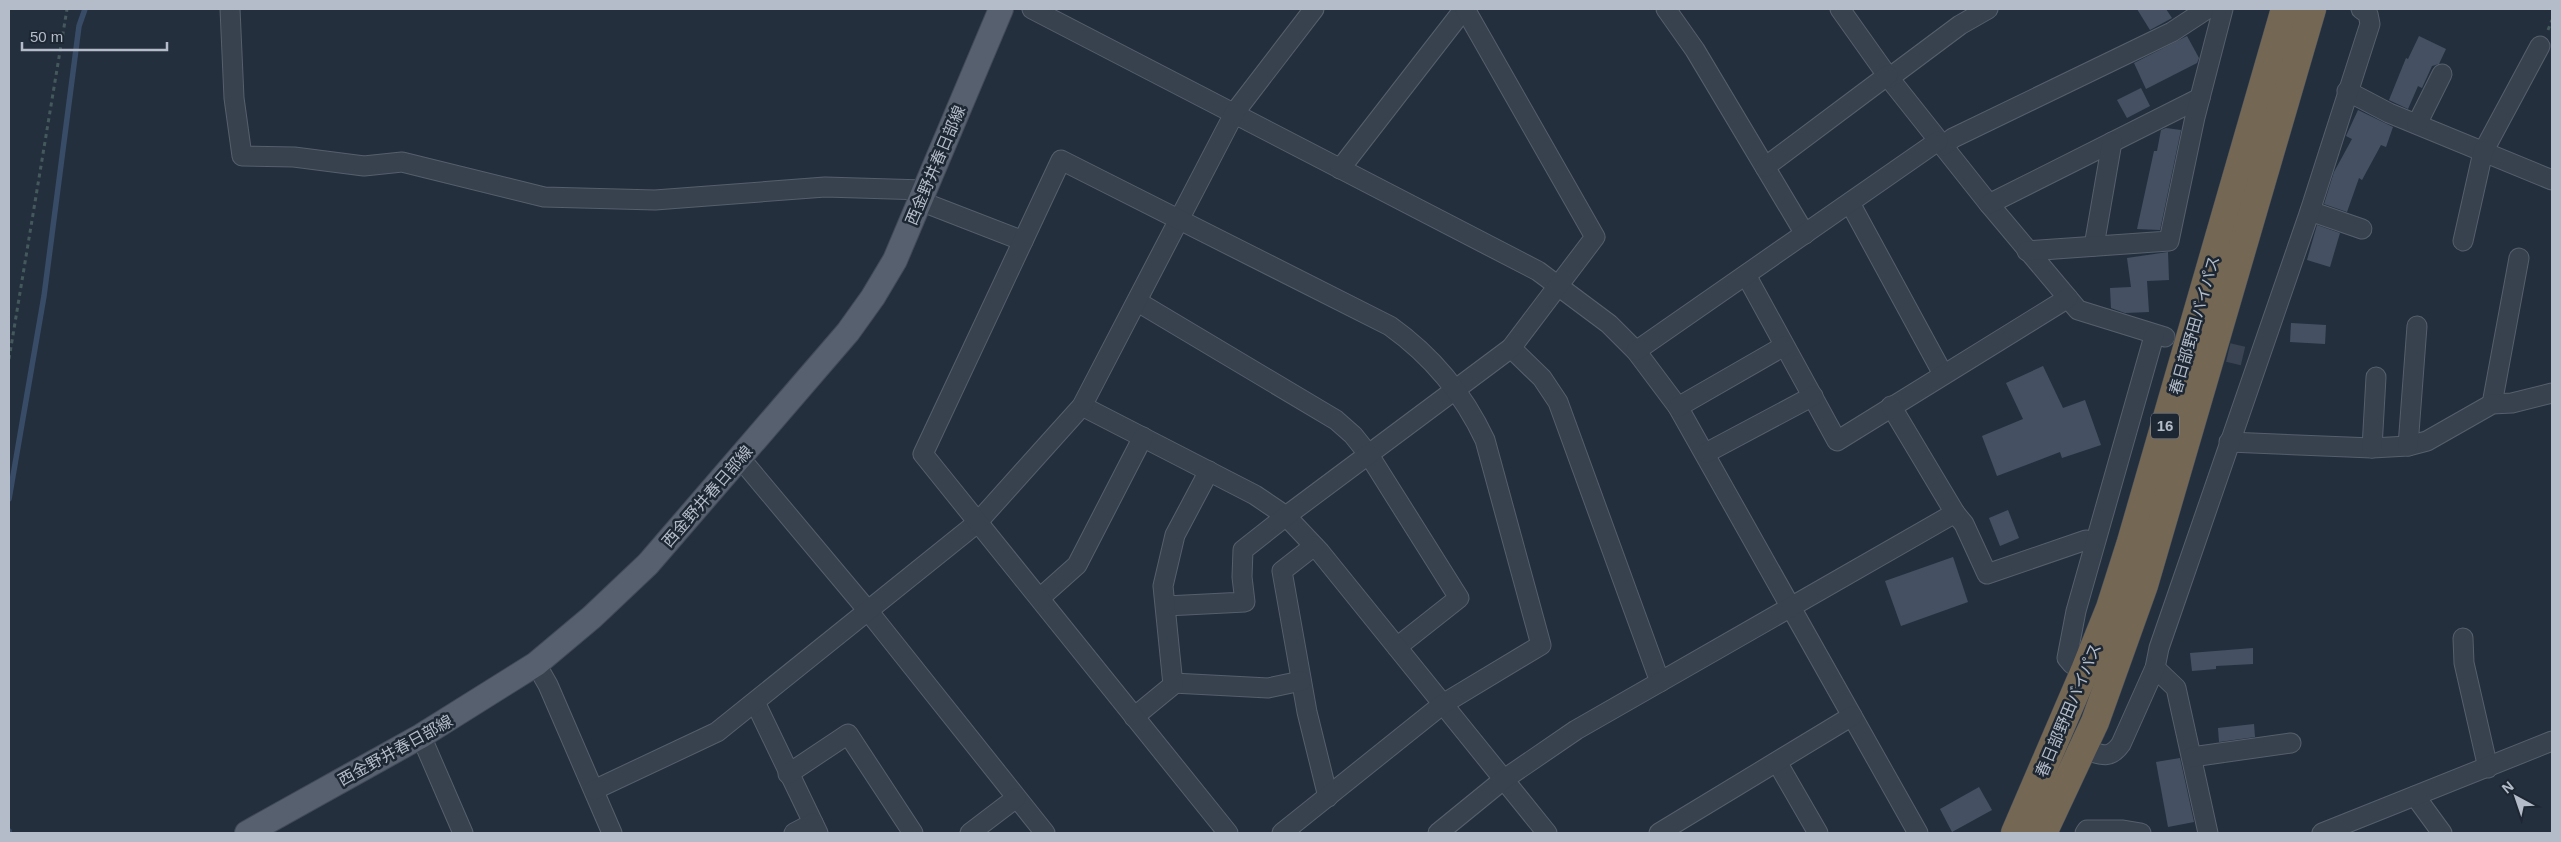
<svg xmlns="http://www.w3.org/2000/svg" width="2561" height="842" font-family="Arial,'Noto Sans JP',sans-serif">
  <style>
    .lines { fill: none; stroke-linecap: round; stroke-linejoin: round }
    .stream { stroke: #394c67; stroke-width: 5.5 }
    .building { fill: #455162 }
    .minor-tunnel { stroke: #3a4453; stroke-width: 19; stroke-dasharray: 19 9; stroke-linecap: butt }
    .minor-casing { stroke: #565f6c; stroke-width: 21 }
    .major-casing { stroke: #414a57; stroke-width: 26 }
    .highway-casing { stroke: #434c59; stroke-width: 29 }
    .path { stroke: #44595c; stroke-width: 3; stroke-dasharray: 4 4; stroke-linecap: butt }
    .minor { stroke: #38414e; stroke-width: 19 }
    .major { stroke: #56606e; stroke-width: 24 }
    .highway { stroke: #746855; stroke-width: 28 }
    .labels { text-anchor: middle; stroke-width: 5; stroke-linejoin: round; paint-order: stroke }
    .shield { fill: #1d2633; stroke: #878f9c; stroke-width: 1 }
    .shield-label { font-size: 15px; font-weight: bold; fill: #b4bcc9 }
    .street-label { font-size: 16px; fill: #b4bcc9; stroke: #1d2633 }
  </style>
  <rect width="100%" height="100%" fill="#242f3e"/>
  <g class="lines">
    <g class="stream">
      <path d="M9,499L44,296L79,26L85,9"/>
      <path d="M9,831V833"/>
    </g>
  </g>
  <g class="building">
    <path d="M2137,9H2166L2172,18L2150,30Z"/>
    <path d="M2187,36L2199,58L2197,63L2146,89L2134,63Z"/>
    <path d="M2419,36L2446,49L2439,64L2432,66L2422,88L2418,86L2408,109L2389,100L2406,58L2408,59Z"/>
    <path d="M2141,88L2150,106L2127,118L2117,100Z"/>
    <path d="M2358,110L2393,127L2386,147L2381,145L2362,180L2359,178L2347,212L2324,204L2334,172L2352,139L2346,136Z"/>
    <path d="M2166,128L2181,130L2160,230L2137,229L2154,151H2157L2161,130Z"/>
    <path d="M2317,225L2340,233L2330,267L2307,260Z"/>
    <path d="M2168,252L2169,280L2147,281L2149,312L2125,313L2111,308L2110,288L2131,287L2127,258Z"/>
    <path d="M2291,323L2326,325L2325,344L2290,342Z"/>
    <path d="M2043,366L2063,408L2085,400L2101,445L2062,458L2060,452L1997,476L1982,436L2023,419L2006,383Z"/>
    <path d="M2008,510L2019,538L2000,546L1989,518Z"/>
    <path d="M1953,557L1968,602L1901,626L1885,581Z"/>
    <path d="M2253,648V664L2216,666V669L2192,671L2190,653Z"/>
    <path d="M2254,724L2255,737L2219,742L2218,728Z"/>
    <path d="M2180,758L2194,822L2168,827L2156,762Z"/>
    <path d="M1979,787L1992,810L1952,832L1940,809Z"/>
  </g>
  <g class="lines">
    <path class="minor-tunnel" d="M2201,346L2243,356"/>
    <g class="minor-casing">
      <g id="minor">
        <path d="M230,9L234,98L242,156L294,157L364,166L402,162L544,197L655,200L825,187L924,190"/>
        <path d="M1032,9L1538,271L1609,324L1636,351L1678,407L1918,833"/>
        <path d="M1666,9L1695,50L1805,234"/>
        <path d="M1840,9L1889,78L1989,204L2078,310L2165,337"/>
        <path d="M1889,78L1960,25L1988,9"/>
        <path d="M2347,91L2389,113L2552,180"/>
        <path d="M2417,124L2442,74"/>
        <path d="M1943,146L1953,138L2172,32L2207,9"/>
        <path d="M1765,167L1888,75"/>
        <path d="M1340,169L1464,9"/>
        <path d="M920,201L1023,241"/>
        <path d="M1850,203L1943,374"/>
        <path d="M1989,204L2200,98"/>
        <path d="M2310,211L2362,229"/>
        <path d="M2463,241L2483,152L2540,46"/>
        <path d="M2094,246L2112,142"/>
        <path d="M2027,251L2169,241L2195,117L2223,9"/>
        <path d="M1746,275L1837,441L2068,298"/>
        <path d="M1138,302L1336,420L1353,435L1369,455L1459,598L1397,647"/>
        <path d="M1511,348L1542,378L1558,402L1660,682"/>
        <path d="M1636,351L1938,141"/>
        <path d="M2492,404L2519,258"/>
        <path d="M1082,406L1255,495L1286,516L1320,552L1547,833"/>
        <path d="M1678,407L1784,346"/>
        <path d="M2229,442L2372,448L2408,446L2427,441L2492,404L2512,403L2552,393"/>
        <path d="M2408,446L2417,326"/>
        <path d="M2372,448L2376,377"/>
        <path d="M1706,453L1813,396"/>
        <path d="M740,458L869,612L1045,833"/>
        <path d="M1955,513L1964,524L1987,574L2086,540"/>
        <path d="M1314,546L1282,571L1307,712L1328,797"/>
        <path d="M1040,598L1077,565L1143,437"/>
        <path d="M1166,606L1245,602L1242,577L1243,550L1286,516L1511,348L1595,237L1465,9"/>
        <path d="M2463,638L2464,663L2488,768"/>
        <path d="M536,664L548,685L612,833"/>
        <path d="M2155,668L2176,688L2208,833"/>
        <path d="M2085,670L2072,664L2067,658L2076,611L2154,336"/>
        <path d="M1173,683L1268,688L1301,681"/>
        <path d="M755,702L818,833"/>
        <path d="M1134,717L1173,685L1163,586L1175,535L1209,471"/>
        <path d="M421,736L463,833"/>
        <path d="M2083,749C2100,754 2109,761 2121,744L2155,668L2159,648L2310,211L2370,24L2368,14L2361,9"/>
        <path d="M2192,757L2291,743"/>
        <path d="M1777,762L1818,833"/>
        <path d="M788,774L848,734L913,833"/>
        <path d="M594,790L717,732L977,523L1082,406L1235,112L1314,9"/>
        <path d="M2415,796L2442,833"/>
        <path d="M794,833L813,823"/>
        <path d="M970,833L1016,798"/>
        <path d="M1228,833L923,454L1061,160L1390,326C1432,356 1463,393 1485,440L1541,645L1443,704L1282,833"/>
        <path d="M1438,833L1503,780L1576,730L1955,513L1891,406"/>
        <path d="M1659,833L1852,716"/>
        <path d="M2085,833L2087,830H2123L2141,833"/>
        <path d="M2322,833L2552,741"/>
      </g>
    </g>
    <g class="major-casing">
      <path id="major" d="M247,833L421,736L536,664L592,617L648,564L848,332L873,297L895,260L1001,9"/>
    </g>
    <g class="highway-casing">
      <g id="highway">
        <path d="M2015,833L2085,670L2110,608L2131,542L2285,9"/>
        <path d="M2043,833L2095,722L2144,585L2312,9"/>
      </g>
    </g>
    <g class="path">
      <path d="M2548,30L2552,20"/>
      <path d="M9,359L67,9"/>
    </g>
    <use href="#minor" class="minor"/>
    <use href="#major" class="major"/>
    <use href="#highway" class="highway"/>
  </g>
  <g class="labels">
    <rect class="shield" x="2151" y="413.5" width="28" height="25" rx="4"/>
    <g class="shield-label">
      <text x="2165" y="431">16</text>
    </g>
    <g class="street-label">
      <text transform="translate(935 165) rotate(-67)" y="6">西金野井春日部線</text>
      <text transform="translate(2194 325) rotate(-74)" y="6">春日部野田バイパス</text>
      <text transform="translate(707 496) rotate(-49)" y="6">西金野井春日部線</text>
      <text transform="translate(2068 710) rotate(-67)" y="6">春日部野田バイパス</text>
      <text transform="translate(395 750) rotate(-29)" y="6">西金野井春日部線</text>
    </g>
  </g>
  <rect width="2561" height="842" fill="none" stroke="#b4bcc9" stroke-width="20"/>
  <g transform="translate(2516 797) rotate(320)" stroke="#1d2633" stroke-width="4" paint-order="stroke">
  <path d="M0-4L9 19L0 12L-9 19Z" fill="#b4bcc9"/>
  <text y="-8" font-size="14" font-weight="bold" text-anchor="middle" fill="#b4bcc9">N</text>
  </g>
  <path d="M22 42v8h145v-8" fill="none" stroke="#b4bcc9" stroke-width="2.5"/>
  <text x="30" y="42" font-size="15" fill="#b4bcc9" stroke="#1d2633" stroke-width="4" paint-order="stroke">50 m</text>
</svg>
